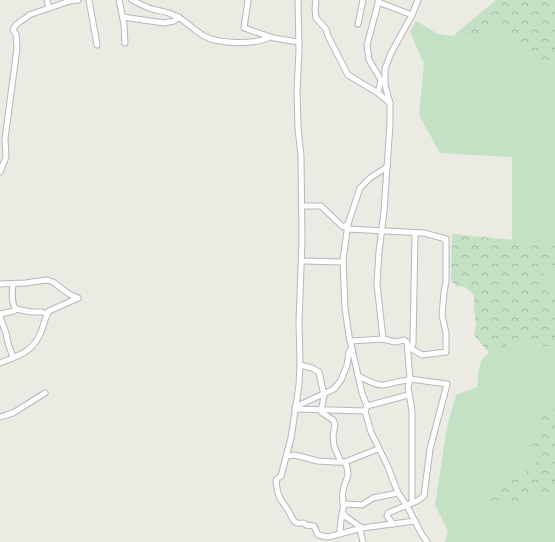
<svg xmlns="http://www.w3.org/2000/svg" width="555" height="542" font-family="Mulish,sans-serif">
  <style>
    .green { fill: #c2e1c5 }
    .forest { fill: url(#forest-crowns) }
    .lines { fill: none; stroke-linecap: round; stroke-linejoin: round }
    .street-casing { stroke: #b5b7bc; stroke-width: 7 }
    .street { stroke: #fff; stroke-width: 5 }
  </style>
  <defs>
    <pattern id="forest-crowns" width="20" height="18" patternUnits="userSpaceOnUse"><rect width="20" height="18" fill="#c2e1c5"/><path d="M2 6a3 3 0 1 1 6 0M12 15a3 3 0 1 1 6 0" fill="none" stroke="#a1baa3"/></pattern>
  </defs>
  <rect width="100%" height="100%" fill="#ecebe3"/>
  <g class="green">
    <path d="M416,21L438,34L471,39L492,21L506,31L539,68L555,62V239L512,240V157L440,153L419,115L424,64L410,32Z"/>
    <path d="M543,265L555,266V294L545,290Z"/>
    <path d="M523,343L555,348V408L542,416L531,449L537,457L536,463L524,473L488,494L486,501L538,496L555,491V542H445L448,531L435,505L447,427L456,395L477,387C478,380 478,372 480,365C484,349 509,345 523,343Z"/>
  </g>
  <g class="forest">
    <path d="M496,0H555V62L539,68L506,31L492,21L472,39L453,36Z"/>
    <path d="M452,234L512,240L555,239V266L543,265L545,290L555,294V348L523,343L509,345L489,353L474,335L476,323L474,310V295L465,287L456,286L451,280Z"/>
    <path d="M555,408V491L496,509L490,507L486,501L488,494L524,473L536,463L537,457L531,449L542,416Z"/>
  </g>
  <g class="lines">
    <g class="street-casing">
      <g id="street">
        <path d="M47,0L49,8"/>
        <path d="M89,0L97,45"/>
        <path d="M119,0L124,24L125,43"/>
        <path d="M132,0C139,3 145,7 152,9C160,11 169,12 176,16C186,21 194,30 204,36C218,44 255,45 270,37"/>
        <path d="M248,0L244,28L274,38L298,42"/>
        <path d="M298,0L299,50L297,91L298,128L301,156L302,241L299,322L300,365L299,385L291,438L281,476L276,480C277,495 280,499 288,510C290,513 292,519 295,522C297,524 301,523 304,523L306,525L314,526L318,535L328,537L362,528L415,521"/>
        <path d="M316,0L315,9L316,18L326,29L328,36L348,75L378,93L390,103"/>
        <path d="M378,2L412,15"/>
        <path d="M123,17L164,23L174,21L179,17"/>
        <path d="M358,24L363,0"/>
        <path d="M378,93L381,80L369,60L367,45L379,0"/>
        <path d="M387,167L370,178L360,188L348,224L343,260L345,308L349,336L362,393L367,406L365,411L371,432L388,467L398,493L407,506L421,533L427,542"/>
        <path d="M0,172L6,157L5,139L17,48L16,34L13,30C16,21 24,21 29,15L70,1L78,0"/>
        <path d="M302,206H321L343,227L348,224"/>
        <path d="M347,229L424,233L446,239V281L444,293L442,315L446,333V352L422,355L410,348"/>
        <path d="M302,261L343,262"/>
        <path d="M0,284L25,283L47,280L53,282L69,294L78,298"/>
        <path d="M13,284C12,293 11,303 16,309"/>
        <path d="M0,314L14,311L16,309L31,312H42L47,314"/>
        <path d="M0,317L6,333L8,343L13,357"/>
        <path d="M383,339L377,284L379,252L384,211L390,124V103L385,85V69L391,53L412,15L418,0"/>
        <path d="M350,341L383,339L395,342L404,340L407,342L410,379L408,387L412,411V503"/>
        <path d="M408,347L410,348L413,344L415,233"/>
        <path d="M0,363C18,356 33,352 41,332C44,325 45,317 49,311L78,298"/>
        <path d="M300,365L312,368L319,372L324,396L321,412L333,420L335,425L333,435L334,446L341,462"/>
        <path d="M358,376C365,379 376,386 383,385C392,384 400,380 410,380"/>
        <path d="M367,406L408,395"/>
        <path d="M295,407L334,389L341,380L347,365L349,352L352,348"/>
        <path d="M295,409L365,411"/>
        <path d="M0,417L13,413L45,393"/>
        <path d="M287,456L295,455L318,461L334,462H345L378,449"/>
        <path d="M343,505C343,500 342,495 343,491C345,477 352,479 345,462"/>
        <path d="M343,513L346,517L362,528"/>
        <path d="M393,524L387,516L388,513L417,501L424,496L430,449L447,384L410,379"/>
        <path d="M360,529L363,542"/>
        <path d="M340,534C340,528 342,507 345,504L362,505L373,498L398,493"/>
      </g>
    </g>
    <use href="#street" class="street"/>
  </g>
</svg>
